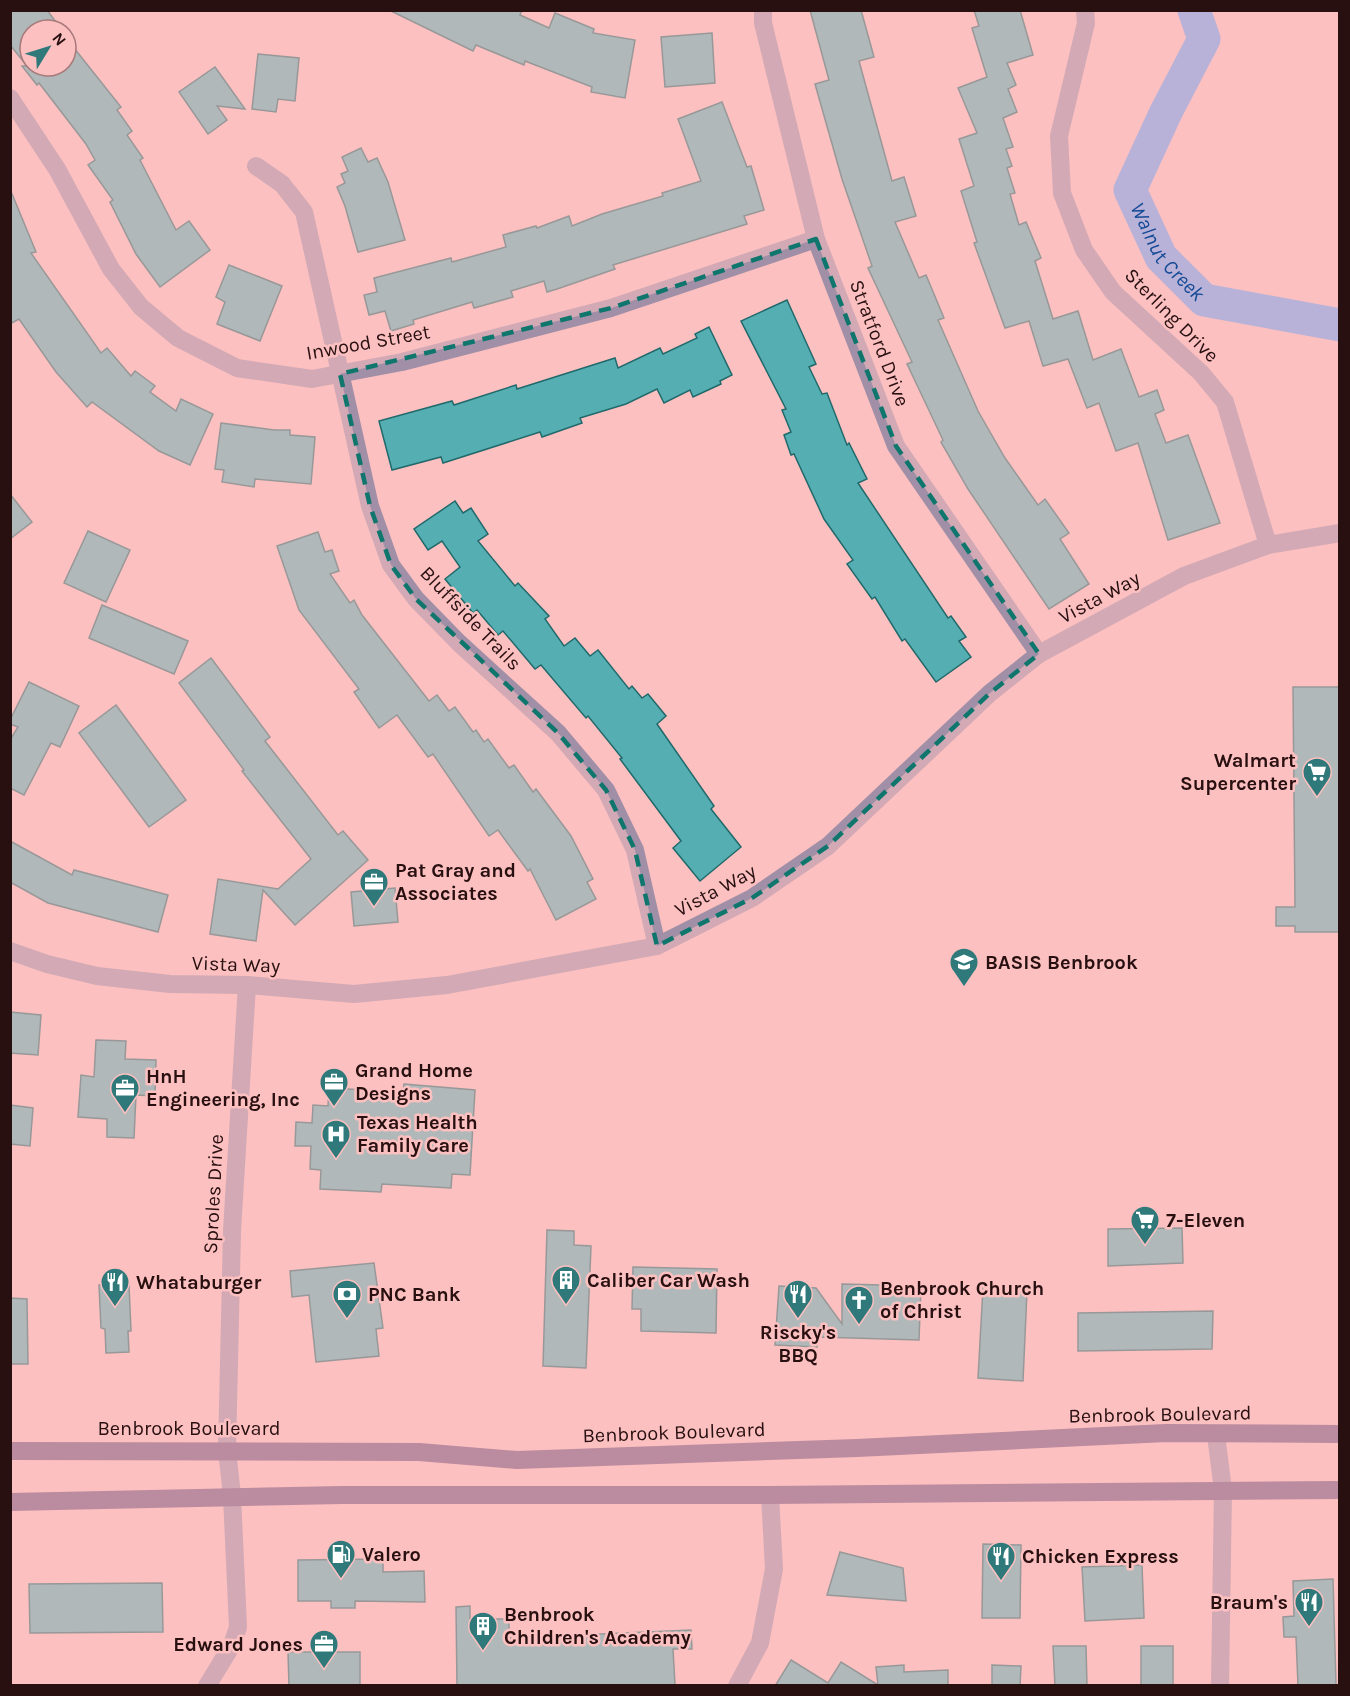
<svg xmlns="http://www.w3.org/2000/svg" width="1350" height="1696" font-family="Karla,sans-serif">
  <style>
    .lines { fill: none; stroke-linecap: round; stroke-linejoin: round }
    .river { stroke: #68a2f7; stroke-width: 33 }
    .building { fill: #55afb2; stroke: #21696b; stroke-width: 1.5 }
    .minor { stroke: #a08fa6; stroke-width: 18 }
    .tertiary { stroke: #a08fa6; stroke-width: 18 }
    .trunk { stroke: #6e4c78; stroke-width: 18 }
    .marked { fill: none; stroke: #0f766e; stroke-width: 4.5; stroke-dasharray: 12 8; stroke-linejoin: round }
    .labels { text-anchor: middle; stroke-width: 5; stroke-linejoin: round; paint-order: stroke }
    .street-label { font-size: 20px; fill: #280f10; stroke: #fcc0c0 }
    .poi-label { font-size: 20px; font-weight: bold; fill: #280f10; stroke: #fcc0c0; text-anchor: start }
    .water-label { font-size: 21px; font-style: italic; fill: #154a96; stroke: #fcc0c0 }
  </style>
  <rect width="100%" height="100%" fill="#fcc0c0"/>
  <g class="lines">
    <path class="river" id="s1" d="M1194,10L1204,39L1166,112L1130,190L1161,257L1204,300L1340,325"/>
  </g>
  <g class="building">
    <path d="M10,10H47L62,30H30V66H66V38L121,107L117,110L132,131L127,135L143,158L140,160L176,230L189,221L210,250L160,287L136,254L110,202L113,200L88,165L95,160L86,144L39,83L37,85L22,66H27L10,45Z"/>
    <path d="M389,10H522L520,15L549,28L555,13L594,29L593,33L635,40L625,98L591,92L592,87L525,61L524,65L476,45L473,51Z"/>
    <path d="M810,10H861L874,57L859,61L892,181L904,177L916,216L895,222L919,278L926,275L944,318L938,320L978,411L1005,458L1038,505L1045,499L1069,533L1060,539L1089,584L1049,609L968,489L941,442L943,440L907,364L912,362L868,268L872,266L842,179L815,84L829,80Z"/>
    <path d="M974,10H1020L1033,55L1007,63L1016,85L1008,89L1017,112L1003,118L1013,147L1006,149L1012,166L1007,168L1015,193L1010,194L1019,225L1026,222L1041,258L1035,261L1053,319L1078,311L1093,360L1121,349L1139,397L1157,390L1164,410L1155,414L1166,443L1188,435L1220,523L1168,540L1138,443L1116,451L1099,403L1087,408L1068,359L1043,366L1029,321L1005,328L974,243L977,242L961,191L974,186L959,139L977,133L958,88L987,77L972,28L979,26Z"/>
    <path d="M712,33L715,83L665,87L661,37Z"/>
    <path d="M258,54L299,58L295,101L278,99L276,112L252,109Z"/>
    <path d="M215,67L245,109L217,106L227,120L208,134L179,92Z"/>
    <path d="M722,102L747,167L751,166L764,210L744,216L747,224L613,265L615,269L557,289L547,292L544,281L511,291L513,297L474,308L472,302L413,320L414,324L391,331L385,311L369,315L364,295L377,292L374,278L451,258L452,262L506,247L503,235L536,226L537,228L569,216L572,226L602,214L663,196L662,193L701,181L678,119Z"/>
    <path d="M361,148L368,162L377,158L388,182L405,240L358,252L345,206L337,187L345,183L341,174L348,171L342,157Z"/>
    <path d="M10,189L36,252L31,253L101,353L107,348L131,376L135,371L155,386L150,392L176,411L181,399L213,414L190,465L159,451L92,402L87,407L56,372L19,319L10,324Z"/>
    <path d="M229,265L282,286L260,341L217,324L225,302L216,297Z"/>
    <path d="M787,300L816,364L809,367L822,394L827,393L847,445L849,443L867,479L858,483L948,618L951,616L966,637L959,641L971,657L936,682L905,639L902,641L875,597L872,599L847,564L853,560L824,519L794,454L791,455L784,435L791,432L782,410L786,409L741,321Z"/>
    <path d="M709,327L732,375L720,381L721,384L693,397L690,390L664,403L657,389L626,404L580,418L582,423L542,437L540,432L443,463L441,457L392,470L379,421L452,401L454,405L516,385L517,389L615,358L618,368L660,348L663,354L697,338L695,334Z"/>
    <path d="M221,423L274,430H290V435L315,437L311,484L255,479L254,487L222,482L224,470L215,469Z"/>
    <path d="M10,494L32,522L10,539Z"/>
    <path d="M455,501L463,513L471,508L488,534L478,541L515,586L518,583L549,616L545,619L564,646L575,638L590,656L598,650L629,689L632,686L642,698L648,694L666,716L657,724L714,806L711,809L741,847L700,881L673,848L681,841L620,759L622,758L588,716L586,718L541,665L535,669L503,631L498,635L477,610L473,613L445,579L460,567L442,541L428,550L414,529Z"/>
    <path d="M88,531L130,550L106,602L64,583Z"/>
    <path d="M318,532L325,552L332,550L339,571L330,574L350,603L354,600L362,615L429,701L437,695L449,711L455,707L473,732L476,730L484,742L488,739L509,768L514,765L533,792L536,789L571,836L593,879L587,882L596,899L556,920L530,869L528,871L498,830L489,836L433,754L428,757L397,715L379,728L354,692L359,689L299,610L277,546Z"/>
    <path d="M102,605L188,641L174,674L89,638Z"/>
    <path d="M211,658L270,737L265,741L338,835L343,831L368,860L295,925L263,890L256,941L210,934L218,879L278,889L311,859L242,771L244,770L179,683Z"/>
    <path d="M29,682L79,706L60,747L51,743L24,795L10,788V740L18,727L10,724V720Z"/>
    <path d="M1293,687H1340V932H1295V926H1276V907H1295Z"/>
    <path d="M116,705L186,800L149,827L79,733Z"/>
    <path d="M10,841L72,875L74,870L168,895L158,932L48,903L10,882Z"/>
    <path d="M395,888L398,922L354,926L351,892Z"/>
    <path d="M10,1012L41,1015L38,1055L10,1053Z"/>
    <path d="M96,1040L126,1041L125,1059L156,1060L155,1096L136,1095L134,1138L107,1137V1119L78,1117L81,1075L94,1077Z"/>
    <path d="M404,1084L475,1090L470,1175L452,1174L451,1188L382,1184L381,1192L320,1189L321,1170L310,1169L311,1146H295L296,1122L312,1123L313,1105L328,1106L329,1088L403,1092Z"/>
    <path d="M10,1105L33,1108L30,1146L10,1144Z"/>
    <path d="M1182,1228L1183,1263L1108,1266V1229Z"/>
    <path d="M547,1230L574,1231V1245L591,1246L586,1368L543,1366Z"/>
    <path d="M374,1263L383,1328L376,1329L379,1356L316,1362L309,1295L292,1297L290,1271Z"/>
    <path d="M633,1267L717,1269L716,1333L641,1331V1309H632Z"/>
    <path d="M123,1275L124,1285H129L131,1331H128L129,1352L106,1353L105,1329L101,1328L99,1285H104V1276Z"/>
    <path d="M842,1284L921,1286L919,1340L818,1337L817,1347L775,1345L779,1286L816,1288L842,1324Z"/>
    <path d="M983,1288L1027,1291L1023,1381L978,1378Z"/>
    <path d="M10,1298L27,1299L28,1364H10Z"/>
    <path d="M1213,1311L1212,1349L1078,1351V1313Z"/>
    <path d="M983,1544L1021,1545L1020,1618H982Z"/>
    <path d="M840,1552L903,1568L906,1601L827,1595Z"/>
    <path d="M383,1559V1572L424,1571L425,1602L355,1601V1608H331V1601H298V1560Z"/>
    <path d="M1142,1565L1144,1618L1085,1621L1082,1567Z"/>
    <path d="M1333,1579L1336,1685H1298L1296,1637H1284L1283,1617L1294,1616L1293,1581Z"/>
    <path d="M162,1583L163,1632L30,1633L29,1584Z"/>
    <path d="M470,1606V1619H509V1638L691,1630L692,1649H673L675,1685L457,1686L456,1607Z"/>
    <path d="M1053,1646H1086L1087,1686H1055Z"/>
    <rect x="1141" y="1646" width="32" height="40"/>
    <path d="M288,1652H360V1686H289Z"/>
    <path d="M791,1660L828,1683L841,1662L878,1685L876,1667L904,1665V1672L948,1670V1686H775Z"/>
    <path d="M992,1665L1021,1666L1020,1686H992Z"/>
  </g>
  <g class="lines">
    <g class="minor">
      <path d="M763,10V23L816,239L896,446L1039,654"/>
      <path d="M1085,10L1086,23L1059,136L1062,193L1084,250L1113,292L1201,373L1225,402L1268,545"/>
      <path d="M10,98L57,169L111,269L141,307L178,338L237,368L312,379L402,362L611,308L816,239"/>
      <path d="M256,166L282,184L304,212L370,506L391,565L416,599L459,643L558,733L606,790L635,850L657,946"/>
      <path d="M1216,1435L1223,1490L1220,1686"/>
      <path d="M737,1686L760,1643L774,1569L770,1495"/>
    </g>
    <g class="tertiary">
      <path d="M10,951L47,964L97,976L170,984L247,985L354,994L447,985L657,946L752,898L828,846L990,693L1039,654L1184,576L1268,545L1340,533"/>
      <path d="M207,1686L232,1645L238,1627L232,1496L227,1450L232,1231L247,985"/>
    </g>
    <g class="trunk">
      <path d="M10,1451L419,1452L517,1460L857,1448L1166,1433L1340,1434"/>
      <path d="M10,1502L342,1495H770L1340,1490"/>
    </g>
  </g>
  <path d="M0 0H1350V1696H0ZM816,239L896,446L1039,654L990,693L828,846L752,898L657,946L635,850L606,790L558,733L416,599L391,565L370,506L340,374L611,308Z" fill="#fcc0c0" fill-opacity=".55" fill-rule="evenodd"/>
  <path class="marked" d="M816,239L896,446L1039,654L990,693L828,846L752,898L657,946L635,850L606,790L558,733L416,599L391,565L370,506L340,374L611,308Z"/>
  <defs>
    <g id="supermarket-pin" transform="scale(1.5)"><path d="M0 17L-7.5 6A9.5 9.5 0 1 1 7.5 6Z" fill="#2f797b" stroke="#fcc0c0"/><path d="M-6-5.5h2.5l.6 2H6L4.5 2H-2.5L-4.4-4H-6ZM-1.5 3.2a1.3 1.3 0 1 0 .1 0ZM3 3.2a1.3 1.3 0 1 0 .1 0Z" fill="#fff"/></g>
    <g id="office-pin" transform="scale(1.5)"><path d="M0 17L-7.5 6A9.5 9.5 0 1 1 7.5 6Z" fill="#2f797b" stroke="#fcc0c0"/><path d="M-6-3h4V-5.5h4V-3h4V5H-6ZM-1-4.5V-3h2v-1.5ZM-6 0V1H6V0Z" fill="#fff"/></g>
    <g id="school-pin" transform="scale(1.5)"><path d="M0 17L-7.5 6A9.5 9.5 0 1 1 7.5 6Z" fill="#2f797b" stroke="#fcc0c0"/><path d="M0-5L7-2L0 1L-7-2ZM-4 1L0 2.5L4 1V4Q0 6-4 4Z" fill="#fff"/></g>
    <g id="hospital-pin" transform="scale(1.5)"><path d="M0 17L-7.5 6A9.5 9.5 0 1 1 7.5 6Z" fill="#2f797b" stroke="#fcc0c0"/><path d="M-5-5h3v3.5h4V-5h3V5h-3V1.5h-4V5h-3Z" fill="#fff"/></g>
    <g id="building-pin" transform="scale(1.5)"><path d="M0 17L-7.5 6A9.5 9.5 0 1 1 7.5 6Z" fill="#2f797b" stroke="#fcc0c0"/><path d="M-4-6H4V6H1V3H-1V6H-4ZM-2.5-4.3h1.7v1.8h-1.7ZM.8-4.3h1.7v1.8H.8ZM-2.5-1h1.7V.8h-1.7ZM.8-1h1.7V.8H.8Z" fill="#fff"/></g>
    <g id="restaurant-pin" transform="scale(1.5)"><path d="M0 17L-7.5 6A9.5 9.5 0 1 1 7.5 6Z" fill="#2f797b" stroke="#fcc0c0"/><path d="M-5-6h1v4h1v-4h1v4h1v-4h1v5L-1.5 .5V6h-2V.5L-5-1ZM5-6V6H3V1.5H1.5Q1.5-4 5-6Z" fill="#fff"/></g>
    <g id="bank-pin" transform="scale(1.5)"><path d="M0 17L-7.5 6A9.5 9.5 0 1 1 7.5 6Z" fill="#2f797b" stroke="#fcc0c0"/><path d="M-6-4H6V4H-6ZM0-2.3a2.3 2.3 0 1 0 0 4.6a2.3 2.3 0 1 0 0-4.6Z" fill="#fff"/></g>
    <g id="church-pin" transform="scale(1.5)"><path d="M0 17L-7.5 6A9.5 9.5 0 1 1 7.5 6Z" fill="#2f797b" stroke="#fcc0c0"/><path d="M-1.2-6h2.4v3.5h3.3v2.4h-3.3V6h-2.4V-.1h-3.3v-2.4h3.3Z" fill="#fff"/></g>
    <g id="fuel-pin" transform="scale(1.5)"><path d="M0 17L-7.5 6A9.5 9.5 0 1 1 7.5 6Z" fill="#2f797b" stroke="#fcc0c0"/><path d="M-5.5-6h7V0h2V4h1.3V-2.5L3-4.5l.8-.8L6-3V5H2.5V1h-1V6h-7ZM-4.2-4.7v3.2H.2V-4.7Z" fill="#fff"/></g>
  </defs>
  <g fill-rule="evenodd">
    <use href="#supermarket-pin" x="1317" y="772"/>
    <use href="#office-pin" x="374" y="882"/>
    <use href="#school-pin" x="964" y="962"/>
    <use href="#office-pin" x="334" y="1082"/>
    <use href="#office-pin" x="125" y="1088"/>
    <use href="#hospital-pin" x="336" y="1134"/>
    <use href="#supermarket-pin" x="1145" y="1220"/>
    <use href="#building-pin" x="566" y="1280"/>
    <use href="#restaurant-pin" x="115" y="1282"/>
    <use href="#bank-pin" x="347" y="1294"/>
    <use href="#restaurant-pin" x="798" y="1294"/>
    <use href="#church-pin" x="859" y="1300"/>
    <use href="#fuel-pin" x="341" y="1554"/>
    <use href="#restaurant-pin" x="1001" y="1556"/>
    <use href="#restaurant-pin" x="1309" y="1602"/>
    <use href="#building-pin" x="483" y="1626"/>
    <use href="#office-pin" x="324" y="1644"/>
  </g>
  <g class="labels">
    <g class="street-label">
      <text transform="translate(1172 315) rotate(45)" y="7">Sterling Drive</text>
      <text transform="translate(368 342) rotate(-10)" y="7">Inwood Street</text>
      <text transform="translate(880 343) rotate(69)" y="7">Stratford Drive</text>
      <text transform="translate(1099 597) rotate(-28)" y="7">Vista Way</text>
      <text transform="translate(471 618) rotate(46)" y="7">Bluffside Trails</text>
      <text transform="translate(715 890) rotate(-28)" y="7">Vista Way</text>
      <text transform="translate(236 964) rotate(2)" y="7">Vista Way</text>
      <text transform="translate(213 1194) rotate(-87)" y="7">Sproles Drive</text>
      <text transform="translate(1160 1414) rotate(-1)" y="7">Benbrook Boulevard</text>
      <text x="189" y="1435">Benbrook Boulevard</text>
      <text transform="translate(674 1432) rotate(-2)" y="7">Benbrook Boulevard</text>
    </g>
    <g class="poi-label">
      <text x="1296" y="767" text-anchor="end">Walmart<tspan x="1296" dy="23">Supercenter</tspan></text>
      <text x="395" y="877">Pat Gray and<tspan x="395" dy="23">Associates</tspan></text>
      <text x="985" y="969">BASIS Benbrook</text>
      <text x="355" y="1077">Grand Home<tspan x="355" dy="23">Designs</tspan></text>
      <text x="146" y="1083">HnH<tspan x="146" dy="23">Engineering, Inc</tspan></text>
      <text x="357" y="1129">Texas Health<tspan x="357" dy="23">Family Care</tspan></text>
      <text x="1166" y="1227">7-Eleven</text>
      <text x="587" y="1287">Caliber Car Wash</text>
      <text x="136" y="1289">Whataburger</text>
      <text x="880" y="1295">Benbrook Church<tspan x="880" dy="23">of Christ</tspan></text>
      <text x="368" y="1301">PNC Bank</text>
      <text x="798" y="1339" text-anchor="middle">Riscky's<tspan x="798" dy="23">BBQ</tspan></text>
      <text x="362" y="1561">Valero</text>
      <text x="1022" y="1563">Chicken Express</text>
      <text x="1288" y="1609" text-anchor="end">Braum's</text>
      <text x="504" y="1621">Benbrook<tspan x="504" dy="23">Children's Academy</tspan></text>
      <text x="303" y="1651" text-anchor="end">Edward Jones</text>
    </g>
    <g class="water-label">
      <text dy="7" stroke="none"><textPath href="#s1" startOffset="272">Walnut Creek</textPath></text>
    </g>
  </g>
  <rect width="1350" height="1696" fill="none" stroke="#280f10" stroke-width="24"/>
  <g transform="translate(48 48) rotate(52)"><circle r="28" fill="#fcc0c0" stroke="#a7797a" stroke-width="1.5"/>
  <path d="M0-4.5L10 22L0 15L-10 22Z" fill="#2f797b"/>
  <text y="-9" font-size="16" font-weight="bold" text-anchor="middle" fill="#280f10">N</text>
  </g>
</svg>
